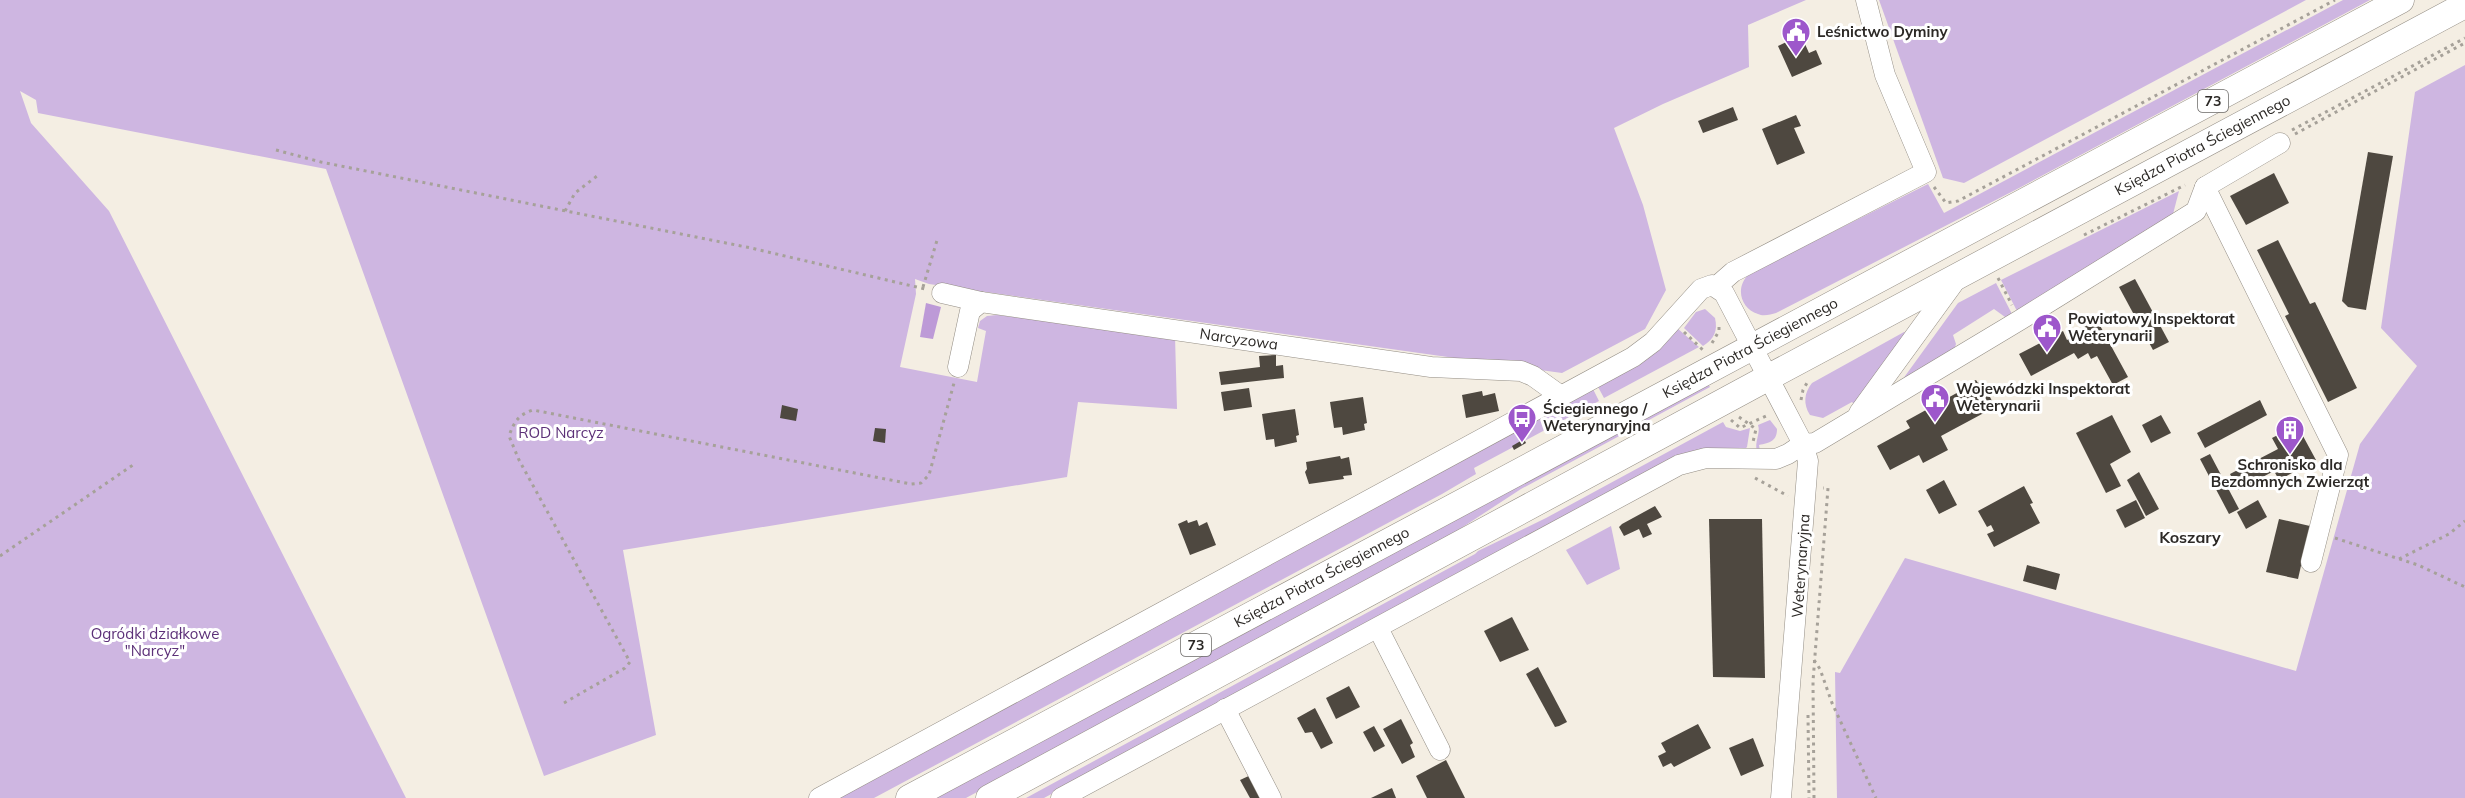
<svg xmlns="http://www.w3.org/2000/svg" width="2465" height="798" font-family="Mulish,sans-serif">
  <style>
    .green { fill: #ceb6e1 }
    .water { fill: #bd9ad7 }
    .building { fill: #4e4840 }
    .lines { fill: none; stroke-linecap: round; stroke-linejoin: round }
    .minor-casing { stroke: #938d84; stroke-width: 21 }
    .major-casing { stroke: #938d84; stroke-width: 27 }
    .path { stroke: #a6a199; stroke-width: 3; stroke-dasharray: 3 4.5; stroke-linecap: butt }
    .minor { stroke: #fff; stroke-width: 20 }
    .major { stroke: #fff; stroke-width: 26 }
    .labels { text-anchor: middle; stroke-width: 6; stroke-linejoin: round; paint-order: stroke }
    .shield { fill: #fff; stroke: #6b6967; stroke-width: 1.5 }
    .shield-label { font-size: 14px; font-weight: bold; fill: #2c2926 }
    .poi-label { font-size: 15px; font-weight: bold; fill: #2c2926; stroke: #fff; text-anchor: start }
    .street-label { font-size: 15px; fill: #2c2926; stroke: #fff }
    .park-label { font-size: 15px; fill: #5c3078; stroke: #fff }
    .neighbourhood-label { font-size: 16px; font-weight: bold; fill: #2c2926; stroke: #fff }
  </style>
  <rect width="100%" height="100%" fill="#f4eee3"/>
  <g class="green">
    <path d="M0,0H1806L1748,25L1749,67L1663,104L1614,128L1643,205L1666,290L1645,329L1562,373L929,284L915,279L916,294L900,367L977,382L986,331L978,328L980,321L987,316L997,315L1175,336L1177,409L1078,402L1067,477L623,550L656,735L544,776L326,169L38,113L36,100L20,91L31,123L109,211L406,798H0Z"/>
    <path d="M1879,0H2306L1964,183L1943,178Z"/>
    <path d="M2343,0H2370L2021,187L1776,313C1771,314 1764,317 1758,314C1740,308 1735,287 1749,274L1928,184L1944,213Z"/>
    <path d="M2465,65V798H1837L1835,672L1840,673L1905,558L2296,671L2360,444L2417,366L2381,328L2415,92Z"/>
    <path d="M2179,191L2173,214L2017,311L2001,280Z"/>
    <path d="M1996,283L2012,314L2005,317L1994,309L1953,335L1956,344L1954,350L1900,383L1958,303Z"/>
    <path d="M1705,309L1715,318C1718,331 1714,339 1703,346L1684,328L1696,312Z"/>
    <path d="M1677,328L1699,347L1604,398L1597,385Z"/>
    <path d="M1904,332L1907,334L1856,406L1852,402L1823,418L1810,415C1803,404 1804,393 1812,383Z"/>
    <path d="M1708,384L1710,387L1521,489L1446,538L966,798H936Z"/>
    <path d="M1592,387L1599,401L1474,468L1476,474L1442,494L874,798H834Z"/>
    <path d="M1770,420L1777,429C1777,441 1770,443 1759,445L1760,451H1757C1754,442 1761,433 1758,425Z"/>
    <path d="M1723,422L1726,427L1740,431L1750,428L1747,447L1744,450L1721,449L1498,555L1472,565L1044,798H1026L1475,554L1478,551L1546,518Z"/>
    <path d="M1611,526L1620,569L1587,585L1566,550Z"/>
  </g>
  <path class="water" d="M926,303L941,307L933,339L920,337Z"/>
  <g class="building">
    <path d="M1801,35L1809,53L1816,50L1822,64L1792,77L1778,46Z"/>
    <path d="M1733,107L1738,120L1703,133L1698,121Z"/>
    <path d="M1796,115L1801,126L1794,128L1805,153L1777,165L1762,129Z"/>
    <path d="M2368,152L2393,156L2366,310L2348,307L2342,301Z"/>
    <path d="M2274,173L2289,203L2246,225L2230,196Z"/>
    <path d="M2278,240L2310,304L2315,302L2357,388L2328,402L2285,316L2289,314L2257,250Z"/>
    <path d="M2135,279L2169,342L2153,350L2119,287Z"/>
    <path d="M2097,320L2128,377L2113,385L2097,356L2091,359L2088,353L2078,359L2074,353L2031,376L2019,354L2063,331L2067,340L2076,335L2075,332Z"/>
    <path d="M1276,355V366L1283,365L1284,378L1221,385L1219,372L1260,367L1259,356Z"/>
    <path d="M1976,380L1978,383L1982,381L1995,407L1941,436L1948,450L1923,463L1919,455L1890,470L1877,446L1910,428L1906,421L1973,384L1971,382Z"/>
    <path d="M1249,388L1252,407L1224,411L1221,392Z"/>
    <path d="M1482,391L1483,396L1495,393L1499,411L1466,418L1462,395Z"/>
    <path d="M1363,397L1367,423L1364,424L1365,430L1343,435L1342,427L1334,428L1330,402Z"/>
    <path d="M2260,400L2267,415L2205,448L2197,433Z"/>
    <path d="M782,405L798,409L796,421L780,418Z"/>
    <path d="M1295,409L1299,435L1296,436L1297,442L1275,447L1274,439L1266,440L1262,414Z"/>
    <path d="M2112,415L2131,452L2110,464L2121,486L2106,493L2076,433Z"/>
    <path d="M2161,415L2171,433L2151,443L2142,425Z"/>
    <path d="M2297,425L2316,460L2279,480L2274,471L2238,490L2230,474L2278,449L2272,438Z"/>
    <path d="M875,428L886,429L885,443L873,441Z"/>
    <path d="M1524,439L1526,443L1514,450L1512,446Z"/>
    <path d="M2210,454L2239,509L2229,514L2200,459Z"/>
    <path d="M1340,456L1341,459L1349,457L1352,475L1343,476L1344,479L1309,484L1305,472L1307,469L1306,462Z"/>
    <path d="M2139,472L2159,509L2146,516L2127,480Z"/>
    <path d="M1944,480L1957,505L1939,514L1926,490Z"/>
    <path d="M2024,486L2033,503L2030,504L2040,523L1994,547L1987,534L1994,531L1991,525L1987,527L1978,511Z"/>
    <path d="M2136,500L2145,518L2125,528L2116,510Z"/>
    <path d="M2258,500L2267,517L2246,529L2237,512Z"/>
    <path d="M1655,506L1662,517L1647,524L1652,534L1643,538L1639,529L1624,536L1619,527L1622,524Z"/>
    <path d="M1709,519H1762L1765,678L1713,677Z"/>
    <path d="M2279,519L2310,526L2298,579L2266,572Z"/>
    <path d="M1187,520L1188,523L1197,520L1199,526L1207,522L1216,545L1190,555L1178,524Z"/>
    <path d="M2027,565L2060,574L2056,590L2023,581Z"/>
    <path d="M1512,617L1529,650L1500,662L1484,631Z"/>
    <path d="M1538,667L1567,722L1559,726L1555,727L1526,674Z"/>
    <path d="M1349,686L1360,707L1336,719L1326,698Z"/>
    <path d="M1315,708L1333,743L1321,749L1312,732L1305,733L1297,718Z"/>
    <path d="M1401,719L1413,743L1410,745L1415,757L1402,764L1383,729Z"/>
    <path d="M1698,724L1711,748L1674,767L1671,763L1663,767L1658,756L1666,752L1661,743Z"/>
    <path d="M1374,726L1385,746L1374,752L1363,732Z"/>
    <path d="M1753,738L1764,766L1741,776L1729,748Z"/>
    <path d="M1446,760L1465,798H1427L1416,776Z"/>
    <path d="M1253,774L1266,798H1250L1240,780Z"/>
    <path d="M1392,788L1396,798H1371Z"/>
  </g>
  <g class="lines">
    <g class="minor-casing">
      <g id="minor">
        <path d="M2205,187L2338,455L2311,562"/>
        <path d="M1717,286L1733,272L1926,172L1885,75L1866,0"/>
        <path d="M942,293L981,302"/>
        <path id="s1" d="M958,367L970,311L981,302L1431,367L1521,371L1533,376L1561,396"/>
        <path d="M1859,413L1958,277"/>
        <path d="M1382,636L1440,750"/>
        <path d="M1225,709L1271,798"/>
        <path d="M819,798L1633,357L1653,342L1701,289L1712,285L1724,293L1803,444L1808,461L1781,798"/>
        <path d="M1061,798L1679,465L1706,458L1776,459L1788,454L1803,444L1815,443L2020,320L2196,211L2205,187L2280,143"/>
      </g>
    </g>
    <g class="major-casing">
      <g id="major">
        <path id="s2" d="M909,798L2401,0"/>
        <path id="s3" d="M989,798L1769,377L2465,5"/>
      </g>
    </g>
    <g class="path">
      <path d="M2292,130L2465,38"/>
      <path d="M2295,134L2465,43"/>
      <path d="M276,150L321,162L751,248L925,289"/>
      <path d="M1934,187L1946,203L1958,201L2335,0"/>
      <path d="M565,211L575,193L597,176"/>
      <path d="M2084,235L2185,185"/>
      <path d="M1998,278L2012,305"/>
      <path d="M923,287L938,237"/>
      <path d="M1684,332L1703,350"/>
      <path d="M1712,343L1719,331V325"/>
      <path d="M1801,400L1803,390L1808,381"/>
      <path d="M1739,417L1756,429L1753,442"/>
      <path d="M1731,420L1740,428L1766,416L1769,417"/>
      <path d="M1755,478L1788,496"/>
      <path d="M2335,538L2418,565L2465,587"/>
      <path d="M0,556L133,465"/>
      <path d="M2399,559L2449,534L2465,521"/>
      <path d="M1814,660L1820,669L1832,703L1876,798"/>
      <path d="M564,703L625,668L630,662L519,460L509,436C514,422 518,415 533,410L911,484L921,483L929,475L954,383"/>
      <path d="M1808,715L1809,798"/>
      <path d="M1814,798L1813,681L1828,488H1823"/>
    </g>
    <use href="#minor" class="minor"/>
    <use href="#major" class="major"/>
  </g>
  <defs>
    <g id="civic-pin" transform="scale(1.5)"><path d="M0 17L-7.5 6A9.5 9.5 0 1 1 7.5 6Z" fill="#9d57cb" stroke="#fff"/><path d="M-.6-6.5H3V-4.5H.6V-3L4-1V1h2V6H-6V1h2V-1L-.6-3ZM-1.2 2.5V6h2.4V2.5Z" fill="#fff"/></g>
    <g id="bus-pin" transform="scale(1.5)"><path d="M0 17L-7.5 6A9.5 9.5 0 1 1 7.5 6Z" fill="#9d57cb" stroke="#fff"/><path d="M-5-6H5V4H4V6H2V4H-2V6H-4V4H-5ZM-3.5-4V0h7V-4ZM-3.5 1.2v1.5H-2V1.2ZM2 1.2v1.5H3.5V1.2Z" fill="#fff"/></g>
    <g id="building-pin" transform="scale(1.5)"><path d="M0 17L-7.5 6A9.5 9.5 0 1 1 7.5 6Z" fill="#9d57cb" stroke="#fff"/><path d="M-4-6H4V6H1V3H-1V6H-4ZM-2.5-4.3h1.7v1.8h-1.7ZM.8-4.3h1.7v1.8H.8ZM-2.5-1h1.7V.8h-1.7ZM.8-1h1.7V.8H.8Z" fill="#fff"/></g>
  </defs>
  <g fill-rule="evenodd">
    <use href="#civic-pin" x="1796" y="32"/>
    <use href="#civic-pin" x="2047" y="328"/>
    <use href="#civic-pin" x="1935" y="398"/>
    <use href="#bus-pin" x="1522" y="418"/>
    <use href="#building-pin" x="2290" y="430"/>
  </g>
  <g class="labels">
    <g class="shield">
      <rect x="2198" y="90" width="30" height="22" rx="4.5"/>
      <rect x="1181" y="634" width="30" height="22" rx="4.5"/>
    </g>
    <g class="shield-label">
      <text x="2213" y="106">73</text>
      <text x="1196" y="650">73</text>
    </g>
    <g class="poi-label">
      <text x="1817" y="37">Leśnictwo Dyminy</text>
      <text x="2068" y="324">Powiatowy Inspektorat<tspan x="2068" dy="17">Weterynarii</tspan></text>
      <text x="1956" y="394">Wojewódzki Inspektorat<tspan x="1956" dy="17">Weterynarii</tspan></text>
      <text x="1543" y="414">Ściegiennego /<tspan x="1543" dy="17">Weterynaryjna</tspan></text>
      <text x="2290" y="470" text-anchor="middle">Schronisko dla<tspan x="2290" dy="17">Bezdomnych Zwierząt</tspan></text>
    </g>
    <g class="street-label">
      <text dy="5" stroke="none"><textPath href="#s3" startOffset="1378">Księdza Piotra Ściegiennego</textPath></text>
      <text dy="5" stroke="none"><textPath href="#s1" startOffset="332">Narcyzowa</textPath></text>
      <text dy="5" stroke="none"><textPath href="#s2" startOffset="954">Księdza Piotra Ściegiennego</textPath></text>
      <text transform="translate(1801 566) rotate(-86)" y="5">Weterynaryjna</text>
      <text dy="5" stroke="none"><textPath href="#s2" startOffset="468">Księdza Piotra Ściegiennego</textPath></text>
    </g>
    <g class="park-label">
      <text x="561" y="438">ROD Narcyz</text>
      <text x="155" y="639">Ogródki działkowe<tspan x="155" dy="17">"Narcyz"</tspan></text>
    </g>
    <g class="neighbourhood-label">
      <text x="2190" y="543">Koszary</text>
    </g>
  </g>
</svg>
